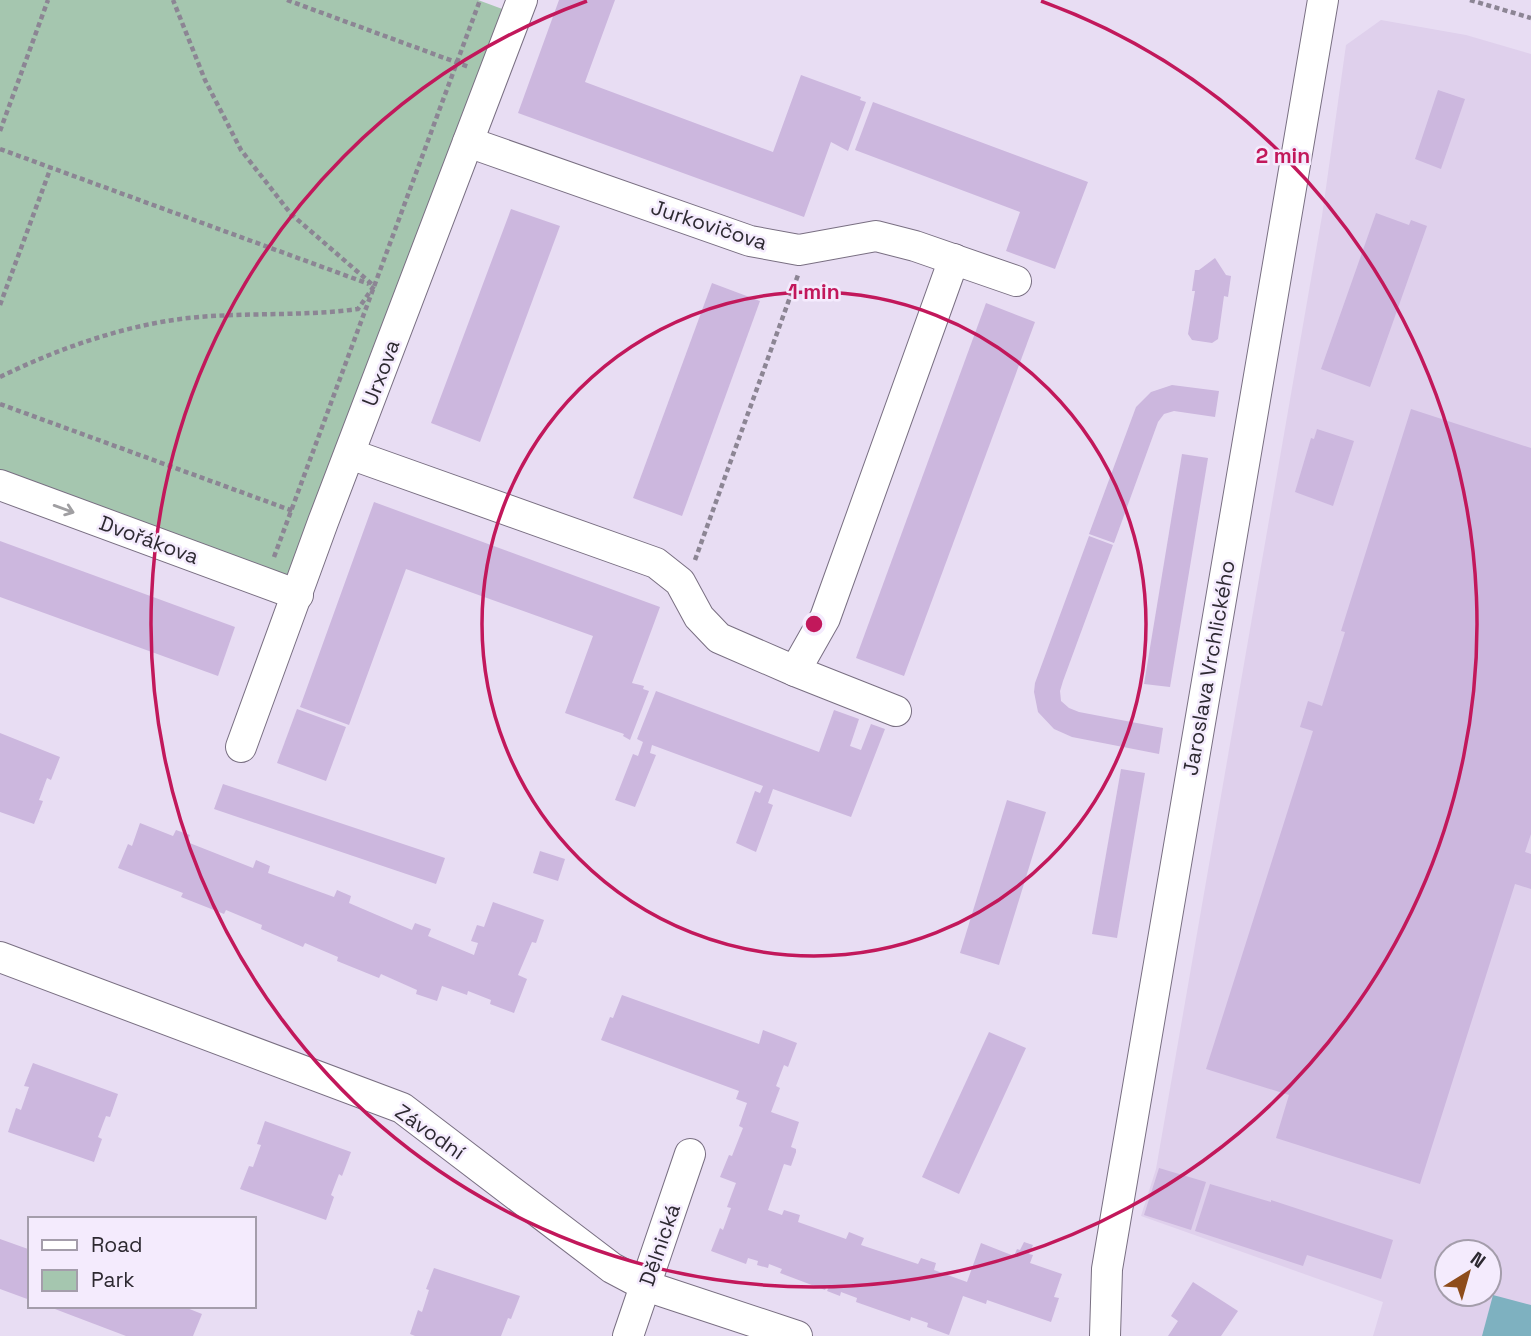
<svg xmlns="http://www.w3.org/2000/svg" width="1531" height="1336" font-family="'Space Grotesk',sans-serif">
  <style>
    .built { fill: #dfd0ec; fill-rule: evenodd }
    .green { fill: #a5c6af }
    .water { fill: #7eb1c0 }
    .building { fill: #ccb7de }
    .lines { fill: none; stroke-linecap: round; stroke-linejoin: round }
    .minor-casing { stroke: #796f82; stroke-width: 32 }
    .path { stroke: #8c8594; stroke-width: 4.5; stroke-dasharray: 5 3.5; stroke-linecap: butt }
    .minor { stroke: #fff; stroke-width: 30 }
    .oneway { stroke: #a09fa2 }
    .ring { fill: none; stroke: #c2185b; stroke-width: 3.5 }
    .labels { text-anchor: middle; stroke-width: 5; stroke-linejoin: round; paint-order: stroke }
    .street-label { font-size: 21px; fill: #2d2931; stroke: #f4ebfd }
    .centre { fill: #c2185b; stroke: #f4ebfd; stroke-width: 3.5 }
    .ring-label { font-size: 21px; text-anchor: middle; font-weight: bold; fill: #c2185b; stroke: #f4ebfd; stroke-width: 5; stroke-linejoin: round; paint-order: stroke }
  </style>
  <rect width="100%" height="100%" fill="#e8ddf3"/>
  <path class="built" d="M1381,20L1466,35L1531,54V1336H1373L1383,1302L1141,1216L1156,1169L1322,216L1346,45ZM1447,1252H1489V1294H1447Z"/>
  <path class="green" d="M0,0H478L505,10L290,583L0,474Z"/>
  <path class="water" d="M1493,1295L1531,1305V1336H1482Z"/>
  <g class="building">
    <path d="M559,0H615L585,82L773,152L801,75L861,97L860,100L866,102L848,151L831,142L804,217L518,113Z"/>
    <path d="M1438,90L1465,99L1441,169L1415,159Z"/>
    <path d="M873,102L1088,182L1055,269L1006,251L1020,212L855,150Z"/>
    <path d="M511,209L560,226L480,442L431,423Z"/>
    <path d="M1376,213L1409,225L1411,220L1427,226L1370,387L1321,369Z"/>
    <path d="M1215,258L1226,275L1231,276L1228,297L1224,296L1218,339L1212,343L1192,340L1188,334L1195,291H1192L1195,270H1199Z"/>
    <path d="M712,283L760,301L682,516L633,498Z"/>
    <path d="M986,303L1035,322L904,676L856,658Z"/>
    <path d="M1172,385L1219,391L1215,417L1174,411L1164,414L1158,422L1114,543L1089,534L1136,407L1151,392Z"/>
    <path d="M1411,409L1531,448V834L1525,852L1531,854V889L1515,884L1420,1184L1276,1138L1289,1095L1206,1069L1313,731L1300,727L1308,701L1322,706L1345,632L1341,631Z"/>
    <path d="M1317,429L1354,441L1333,506L1295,492L1311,438L1314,439Z"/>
    <path d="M1182,454L1208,458L1170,687L1144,684Z"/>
    <path d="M374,502L660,607L632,683L644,686L643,689L649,691L630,740L623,736L624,734L565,713L593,636L406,569L349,725L300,707Z"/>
    <path d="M1089,536L1113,545L1063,681L1060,691L1061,701L1069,708L1079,712L1163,728L1159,754L1072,737L1054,729L1038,712L1034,692L1035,683Z"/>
    <path d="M0,541L235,627L218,676L0,597Z"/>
    <path d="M656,691L819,752L834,710L859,719L850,746L861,750L871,724L885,729L851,817L773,789L768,803L773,805L756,852L736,843L755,791L760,793L763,786L652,745L650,753L656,755L635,807L615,800L633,754L638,756L643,742L637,739Z"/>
    <path d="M297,709L346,727L326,781L277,763Z"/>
    <path d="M0,733L60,757L51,780L47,778L39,800L43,801L34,824L0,812Z"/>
    <path d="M1121,769L1145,773L1117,938L1092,934Z"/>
    <path d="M223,784L445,858L436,884L214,809Z"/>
    <path d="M1007,800L1046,812L999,965L960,953Z"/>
    <path d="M140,823L173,836L176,830L190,835L187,842L253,868L256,860L270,866L268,873L334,897L337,890L351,896L349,903L412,930L415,923L431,929L428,936L474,955L478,943L471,941L477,925L484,927L493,902L544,920L536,943L532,942L518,975L527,979L514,1013L490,1004L491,1000L468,991L467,995L442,986L437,1001L416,994L417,990L381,974L379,978L337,961L338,957L305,943L303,947L261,929L262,925L226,910L224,914L181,897L183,893L118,868L128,844L132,846Z"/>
    <path d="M540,851L565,859L558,881L533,873Z"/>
    <path d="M622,995L759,1044L763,1030L797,1043L788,1067L784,1065L776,1086L780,1088L771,1112L799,1122L791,1147L796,1149V1152L791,1166L784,1164L768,1210L782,1215L784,1210L800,1215L798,1222L846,1239L849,1232L864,1238L861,1245L918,1264L921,1258L936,1263L934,1270L967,1282L981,1243L1014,1256L1017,1249L1020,1250L1024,1242L1033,1245L1029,1254L1033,1255L1030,1263L1062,1274L1054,1297L1059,1298L1051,1322L987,1300L986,1304L963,1296L949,1335L927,1327L928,1323L911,1317L910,1321L856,1302L857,1298L841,1292L840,1296L827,1291L829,1287L827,1286L825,1290L780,1273L782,1269L769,1264L768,1268L757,1265L758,1261L748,1258L746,1264L711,1251L720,1228L723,1230L731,1208L727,1207L736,1183L720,1177L729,1155L732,1156L743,1128L739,1126L747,1103L736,1099L739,1091L601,1040L610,1017L613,1018Z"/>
    <path d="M989,1032L1026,1048L959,1194L922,1177Z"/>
    <path d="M33,1063L118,1094L110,1117L106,1116L98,1137L102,1139L94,1162L8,1132L16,1108L21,1110L29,1087L24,1086Z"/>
    <path d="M265,1121L351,1152L342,1176L339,1174L331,1195L334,1197L326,1220L240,1189L249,1166L253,1167L261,1145L257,1144Z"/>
    <path d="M1159,1168L1206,1182L1191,1230L1144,1215Z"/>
    <path d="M1210,1184L1271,1202V1200L1393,1240L1381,1279L1307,1255L1303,1266L1195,1231Z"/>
    <path d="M0,1239L28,1249L30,1245V1300L0,1289Z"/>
    <path d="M434,1268L520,1296L511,1319L508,1318L501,1336H415L410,1334L418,1310L422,1312L429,1290L426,1289Z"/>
    <path d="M1193,1282L1238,1311L1221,1336H1168L1178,1321L1171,1316Z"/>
    <path d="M47,1306H182L202,1314L193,1336H126Z"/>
  </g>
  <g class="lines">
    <g class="minor-casing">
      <g id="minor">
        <path d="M468,142L750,241L799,250L876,236L915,246L1016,281"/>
        <path d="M350,454L656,563L680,582L699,617L719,638L795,671L825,618L954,259"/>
        <path d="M0,485L298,595"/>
        <path d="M795,671L896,711"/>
        <path d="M241,747L323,522L522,0"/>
        <path d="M0,957L402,1108L612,1268L646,1286L797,1336"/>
        <path d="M628,1336L690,1154"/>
        <path d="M1105,1336L1107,1269L1323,0"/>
      </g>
    </g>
    <g class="path">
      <path d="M287,0L469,67"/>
      <path d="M1470,0L1531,18"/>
      <path d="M0,131L48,0"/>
      <path d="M0,149L369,284"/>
      <path d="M0,305L51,167"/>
      <path d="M0,377C51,352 106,332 161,322C226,310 293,318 358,309L374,286L291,214L241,150L205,80L173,0"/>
      <path d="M0,404L293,511"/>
      <path d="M274,557L480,0"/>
      <path d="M695,560L798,275"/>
    </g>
    <use href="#minor" class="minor"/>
  </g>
  <defs><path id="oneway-shaft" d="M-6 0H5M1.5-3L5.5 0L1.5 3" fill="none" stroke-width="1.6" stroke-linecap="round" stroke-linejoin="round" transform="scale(1.75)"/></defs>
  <use class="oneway" href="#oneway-shaft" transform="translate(64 509) rotate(20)"/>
  <g class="ring">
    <circle cx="814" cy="624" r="332"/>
    <path d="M1041 1A663 663 0 1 1 587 1"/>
  </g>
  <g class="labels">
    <g class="street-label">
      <text transform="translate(709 225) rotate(18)" y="7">Jurkovičova</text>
      <text transform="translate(381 373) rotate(-69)" y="7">Urxova</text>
      <text transform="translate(149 540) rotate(20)" y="7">Dvořákova</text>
      <text transform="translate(1209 668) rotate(-80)" y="7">Jaroslava Vrchlického</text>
      <text transform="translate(430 1132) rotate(35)" y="7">Závodní</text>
      <text transform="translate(660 1245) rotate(-71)" y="7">Dělnická</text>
    </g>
  </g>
  <circle cx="814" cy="624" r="10" class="centre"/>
  <g class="ring-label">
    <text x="1283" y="163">2 min</text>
    <text x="814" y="299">1 min</text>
  </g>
  <rect x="28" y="1217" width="228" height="91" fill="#f4ebfd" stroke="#a49dab" stroke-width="2"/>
  <rect x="42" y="1240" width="35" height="10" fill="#ffffff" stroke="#a49dab" stroke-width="2"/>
  <text x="91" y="1252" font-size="21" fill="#2d2931">Road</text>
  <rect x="42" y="1270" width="35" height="21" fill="#a5c6af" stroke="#a49dab" stroke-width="2"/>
  <text x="91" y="1287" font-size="21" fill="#2d2931">Park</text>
  <g transform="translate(1468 1273) rotate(37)"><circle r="33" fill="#f4ebfd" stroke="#a49dab" stroke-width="2"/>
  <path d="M0-5L12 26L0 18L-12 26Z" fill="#8e4c1b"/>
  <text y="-10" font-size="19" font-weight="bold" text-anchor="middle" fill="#2d2931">N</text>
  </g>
</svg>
